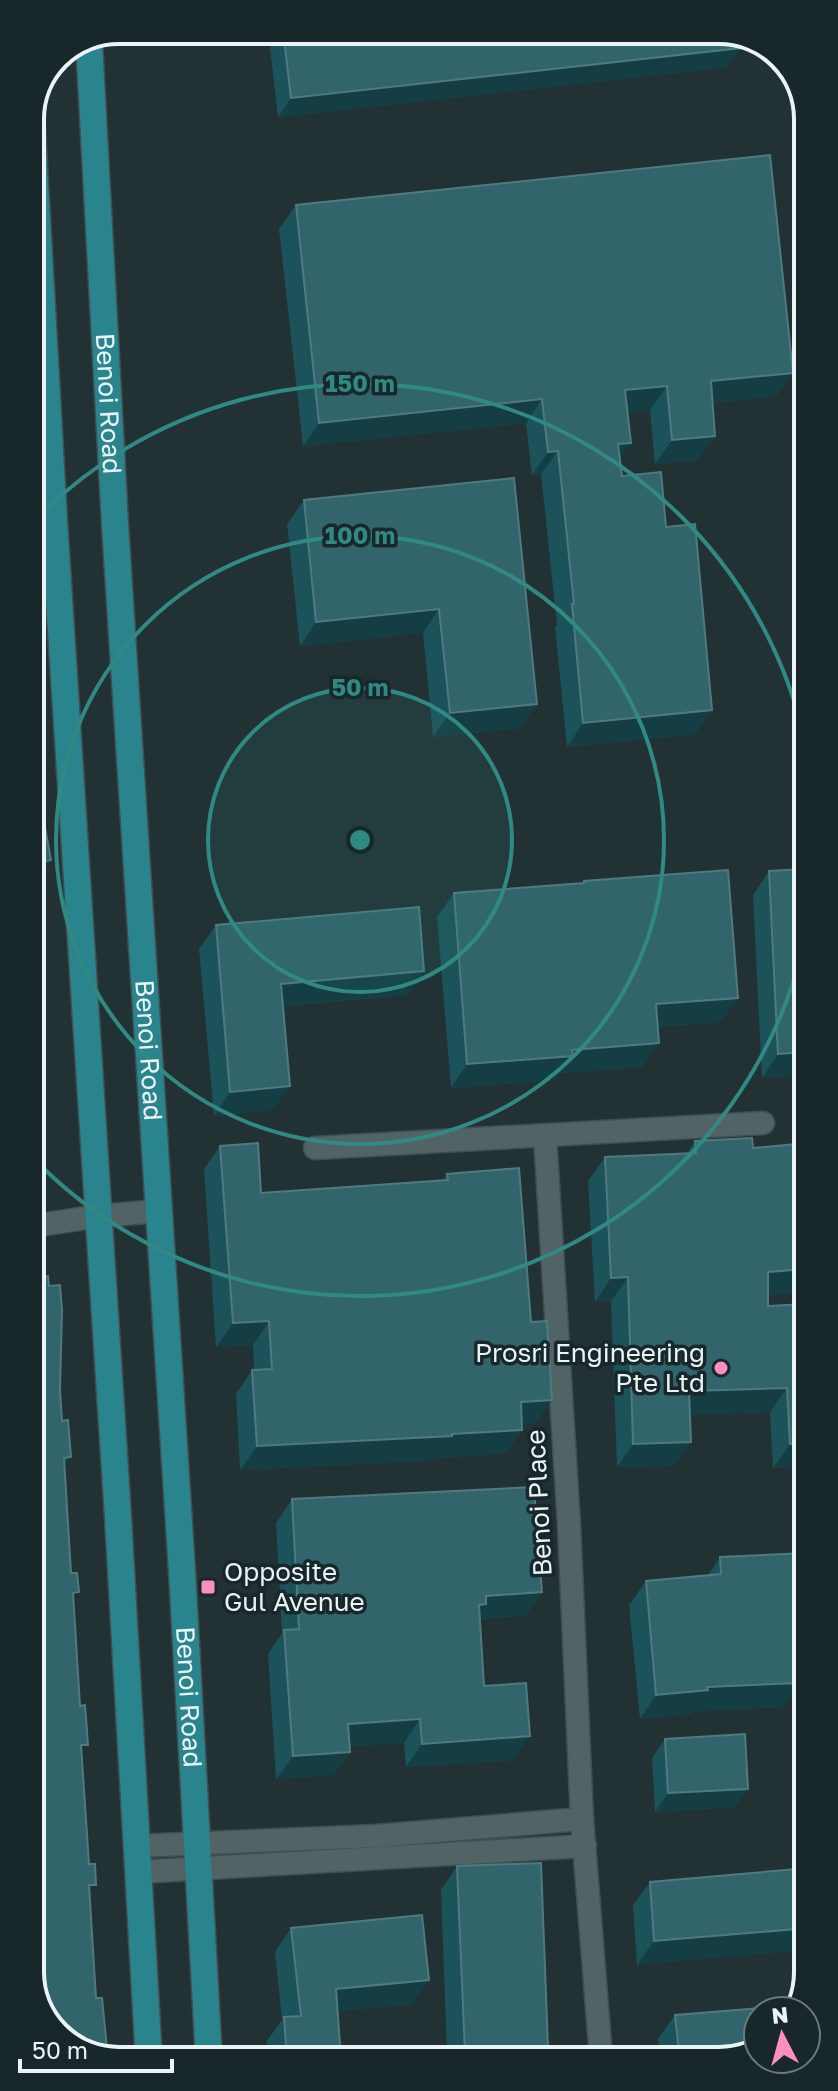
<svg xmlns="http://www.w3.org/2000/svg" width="838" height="2091" font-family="'Golos Text',sans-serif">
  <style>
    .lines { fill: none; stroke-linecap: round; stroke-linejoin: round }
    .minor-casing { stroke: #404e50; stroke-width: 25 }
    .major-casing { stroke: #404e50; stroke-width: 29 }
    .minor { stroke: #516365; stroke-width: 22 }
    .major { stroke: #2a848e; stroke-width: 26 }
    .wall { fill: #1c525a }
    .shaded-wall { fill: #143e44 }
    .building { fill: #32646b; stroke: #4f7a80; stroke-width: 2 }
    .ring { fill: none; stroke: #308982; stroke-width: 4 }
    .poi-dot { fill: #fd8ebf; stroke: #18272a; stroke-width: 3 }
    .labels { text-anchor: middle; stroke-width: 7; stroke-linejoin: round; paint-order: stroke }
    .street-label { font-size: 26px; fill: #eaf4f6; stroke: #18272a }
    .poi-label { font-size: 26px; fill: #eaf4f6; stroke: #18272a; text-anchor: end }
    .rim { fill: none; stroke: #eaf4f6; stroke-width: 4 }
    .centre { fill: #308982; stroke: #18272a; stroke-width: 4 }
    .ring-label { font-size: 24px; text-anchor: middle; font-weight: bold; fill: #308982; stroke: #18272a; stroke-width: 7; stroke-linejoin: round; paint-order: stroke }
  </style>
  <rect width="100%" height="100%" fill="#213134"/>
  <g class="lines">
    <g class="minor-casing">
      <g id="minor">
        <path d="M545,1136L569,1525L582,1819L601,2057"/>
        <path d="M315,1148L763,1123"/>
        <path d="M33,1226L99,1216L159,1211"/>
        <path d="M136,1846L376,1836L582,1819"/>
        <path d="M138,1872L585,1846"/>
      </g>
    </g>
    <g class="major-casing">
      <g id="major">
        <path id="s1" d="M89,42L115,524L182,1571L209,2060"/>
        <path d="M31,112L54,521L118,1517L149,2061"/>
      </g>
    </g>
    <use href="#minor" class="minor"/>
    <use href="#major" class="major"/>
  </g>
  <g class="wall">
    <path d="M268,30H725L728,67L278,117Z"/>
    <path d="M296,205L793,373L776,396L712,403L698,460L655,464L650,410L627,412L620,458L622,476L666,527L712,710L695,734L567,747L555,628L557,625L541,474L532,475L526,423L303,446L279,229Z"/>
    <path d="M514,478L537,704L520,728L433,737L423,633L300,646L287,524L304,500Z"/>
    <path d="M769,871L806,1075L762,1078L753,895Z"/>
    <path d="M584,881L721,1022L658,1027L659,1043L642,1067L560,1073L556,1080L451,1088L437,917L454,893L582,883Z"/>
    <path d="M216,925L408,995L282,1006L273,1110L214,1116L199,949Z"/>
    <path d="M695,1141L753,1148L806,1143V1292L768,1295V1306L806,1304L807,1466L773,1468L770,1412L690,1414L674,1466L617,1467L611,1301L595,1302L588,1181L605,1157L687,1153Z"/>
    <path d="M220,1146L261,1193L443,1180L447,1174L535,1424H522V1430L506,1453L437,1458L435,1460L240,1470L236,1394L252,1370H254L253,1345L216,1347L204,1169Z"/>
    <path d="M292,1499L542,1592L526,1615L480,1619L484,1686L513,1760L406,1767L404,1743L349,1746L350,1752L333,1775L276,1779L268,1654L282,1633L276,1523Z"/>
    <path d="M805,1538H807V1694L790,1696L782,1707L693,1711L691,1714L640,1719L629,1605L646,1581L708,1575L720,1557L794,1554Z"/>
    <path d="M665,1739L735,1807L655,1812L652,1758Z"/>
    <path d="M457,1866L548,2048L447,2055L441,1890Z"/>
    <path d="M808,1868L637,1965L633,1905L650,1882Z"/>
    <path d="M291,1928L412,2004L338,2011L341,2059L268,2060L267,2041L282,2020L275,1952Z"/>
    <path d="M675,2015L747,2056L660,2057L658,2039Z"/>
  </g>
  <g class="shaded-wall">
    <path d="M741,48L728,67L278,117L291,98Z"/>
    <path d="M793,373L776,396L694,405L711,381Z"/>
    <path d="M667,386L650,410L608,414L625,390Z"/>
    <path d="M542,399L526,423L303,446L319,423Z"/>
    <path d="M715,436L698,460L655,464L672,440Z"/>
    <path d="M631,443L614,466L618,444Z"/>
    <path d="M558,451L541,474L532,475L548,452Z"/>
    <path d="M439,609L423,633L300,646L316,622Z"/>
    <path d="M537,704L520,728L433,737L450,713Z"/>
    <path d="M712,710L695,734L567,747L583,723Z"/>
    <path d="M51,860L39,879L32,880V864Z"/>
    <path d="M41,969L32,982V971Z"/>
    <path d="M424,971L408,995L264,1007L281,984Z"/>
    <path d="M738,998L721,1022L639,1028L656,1004Z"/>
    <path d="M659,1043L642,1067L560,1073L556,1080L451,1088L467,1064L572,1050Z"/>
    <path d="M806,1052V1075L762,1078L778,1054Z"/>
    <path d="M290,1086L273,1110L214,1116L230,1092Z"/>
    <path d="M806,1269V1292L751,1296L768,1272Z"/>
    <path d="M628,1277L611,1301L595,1302L611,1278Z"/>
    <path d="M269,1321L253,1345L216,1347L233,1323Z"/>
    <path d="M787,1388L770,1412L672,1415L689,1391Z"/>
    <path d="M552,1400L535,1424L504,1426L521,1402Z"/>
    <path d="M522,1430L506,1453L437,1458L435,1460L240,1470L257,1446Z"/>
    <path d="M691,1442L674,1466L617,1467L633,1444Z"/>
    <path d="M807,1443V1466L773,1468L790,1444Z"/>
    <path d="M71,1457L41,1500L64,1458Z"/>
    <path d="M542,1592L526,1615L476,1619L463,1628L486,1596Z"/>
    <path d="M798,1672H807V1694L790,1696L782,1707L693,1711L691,1714L640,1719L656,1695Z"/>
    <path d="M420,1719L404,1743L331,1748L348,1724Z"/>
    <path d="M530,1736L513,1760L406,1767L422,1744Z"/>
    <path d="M350,1752L333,1775L276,1779L293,1756Z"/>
    <path d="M748,1789L735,1807L655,1812L668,1793Z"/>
    <path d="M808,1928V1950L637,1965L654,1941Z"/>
    <path d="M429,1980L412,2004L319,2013L336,1989Z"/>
    <path d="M758,2045V2049L747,2056L675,2057L679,2052Z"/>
  </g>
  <g class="building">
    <path d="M283,30H725L740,36L741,48L291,98Z"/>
    <path d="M770,155L793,373L711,381L715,436L672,440L667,386L625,390L631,443L618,444L622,476L661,472L666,527L695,524L712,710L583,723L572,604H574L558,451L548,452L542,399L319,423L296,205Z"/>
    <path d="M514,478L537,704L450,713L439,609L316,622L304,500Z"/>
    <path d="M32,757L51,860L32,864Z"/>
    <path d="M805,869L806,1052L778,1054L769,871Z"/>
    <path d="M728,870L738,998L656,1004L659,1043L572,1050L573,1056L467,1064L454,893L584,883V881Z"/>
    <path d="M419,907L424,971L281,984L290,1086L230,1092L216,925Z"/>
    <path d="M32,923L41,969L32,971Z"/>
    <path d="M752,1138L753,1148L806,1143V1269L768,1272V1306L806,1304L807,1443L790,1444L787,1388L689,1391L691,1442L633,1444L628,1277L611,1278L605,1157L696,1153L695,1141Z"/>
    <path d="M258,1143L261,1193L448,1180L447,1174L519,1168L531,1322L547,1321L552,1400L521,1402L522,1430L452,1434V1436L257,1446L252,1370L272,1369L269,1321L233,1323L220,1146Z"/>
    <path d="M48,1276L49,1286L60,1285L62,1310L60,1390L62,1421L68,1420L71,1457L64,1458L71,1573H77L79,1592L73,1593L80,1706L85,1705L88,1745H81L89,1864H95L96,1885H89L96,1998H102L108,2059L64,2042L35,2000L33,1277Z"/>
    <path d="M534,1487L542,1592L486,1596V1604L479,1605L484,1686L526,1683L530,1736L422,1744L420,1719L348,1724L350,1752L293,1756L284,1630L299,1629L292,1499Z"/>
    <path d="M805,1538H807V1672H798L799,1683L707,1687L708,1690L656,1695L646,1581L721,1574L720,1557L806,1553Z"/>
    <path d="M745,1734L748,1789L668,1793L665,1739Z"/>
    <path d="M541,1863L548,2048L559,2047L560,2058L402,2059L465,2054L457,1866Z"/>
    <path d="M808,1868V1928L654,1941L650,1882Z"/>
    <path d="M422,1915L429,1980L336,1989L341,2059L287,2060L284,2017L301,2016L291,1928Z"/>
    <path d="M797,2005L795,2011H758V2045L679,2052L675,2015Z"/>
  </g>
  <circle cx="360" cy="840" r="152" fill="#308982" fill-opacity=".12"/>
  <g class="ring">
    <circle cx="360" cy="840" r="152"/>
    <circle cx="360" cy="840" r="304"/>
    <path d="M805 939A456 456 0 0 1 35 1160M32 523A456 456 0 0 1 804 737"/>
  </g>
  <g class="poi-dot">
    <circle cx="721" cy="1368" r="8"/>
    <rect x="200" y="1579" width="16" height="16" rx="4"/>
  </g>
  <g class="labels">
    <g class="street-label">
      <text dy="9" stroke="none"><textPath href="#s1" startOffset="362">Benoi Road</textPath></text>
      <text dy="9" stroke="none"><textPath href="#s1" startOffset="1010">Benoi Road</textPath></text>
      <text transform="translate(539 1503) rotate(-93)" y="9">Benoi Place</text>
      <text dy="9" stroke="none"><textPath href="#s1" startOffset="1658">Benoi Road</textPath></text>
    </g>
    <g class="poi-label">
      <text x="705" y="1362">Prosri Engineering<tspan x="705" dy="30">Pte Ltd</tspan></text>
      <text x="224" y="1581" text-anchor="start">Opposite<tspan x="224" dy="30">Gul Avenue</tspan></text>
    </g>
  </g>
  <path d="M0 0H838V2091H0ZM119 44H719A75 75 0 0 1 794 119V1972A75 75 0 0 1 719 2047H119A75 75 0 0 1 44 1972V119A75 75 0 0 1 119 44Z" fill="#18272a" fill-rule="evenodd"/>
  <path class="rim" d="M119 44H719A75 75 0 0 1 794 119V1972A75 75 0 0 1 719 2047H119A75 75 0 0 1 44 1972V119A75 75 0 0 1 119 44Z"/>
  <circle cx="360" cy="840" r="12" class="centre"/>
  <g class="ring-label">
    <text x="360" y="392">150 m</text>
    <text x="360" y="544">100 m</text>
    <text x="360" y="696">50 m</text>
  </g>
  <g transform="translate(782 2035) rotate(354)"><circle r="38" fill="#18272a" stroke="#6c797c" stroke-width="2"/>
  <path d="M0-6L14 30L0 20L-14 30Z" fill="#fd8ebf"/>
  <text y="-12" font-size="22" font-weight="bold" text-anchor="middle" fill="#eaf4f6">N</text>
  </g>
  <path d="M20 2059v12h152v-12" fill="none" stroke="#eaf4f6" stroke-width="4"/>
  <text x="32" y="2059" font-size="24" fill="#eaf4f6" stroke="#18272a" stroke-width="6" paint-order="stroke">50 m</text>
</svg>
